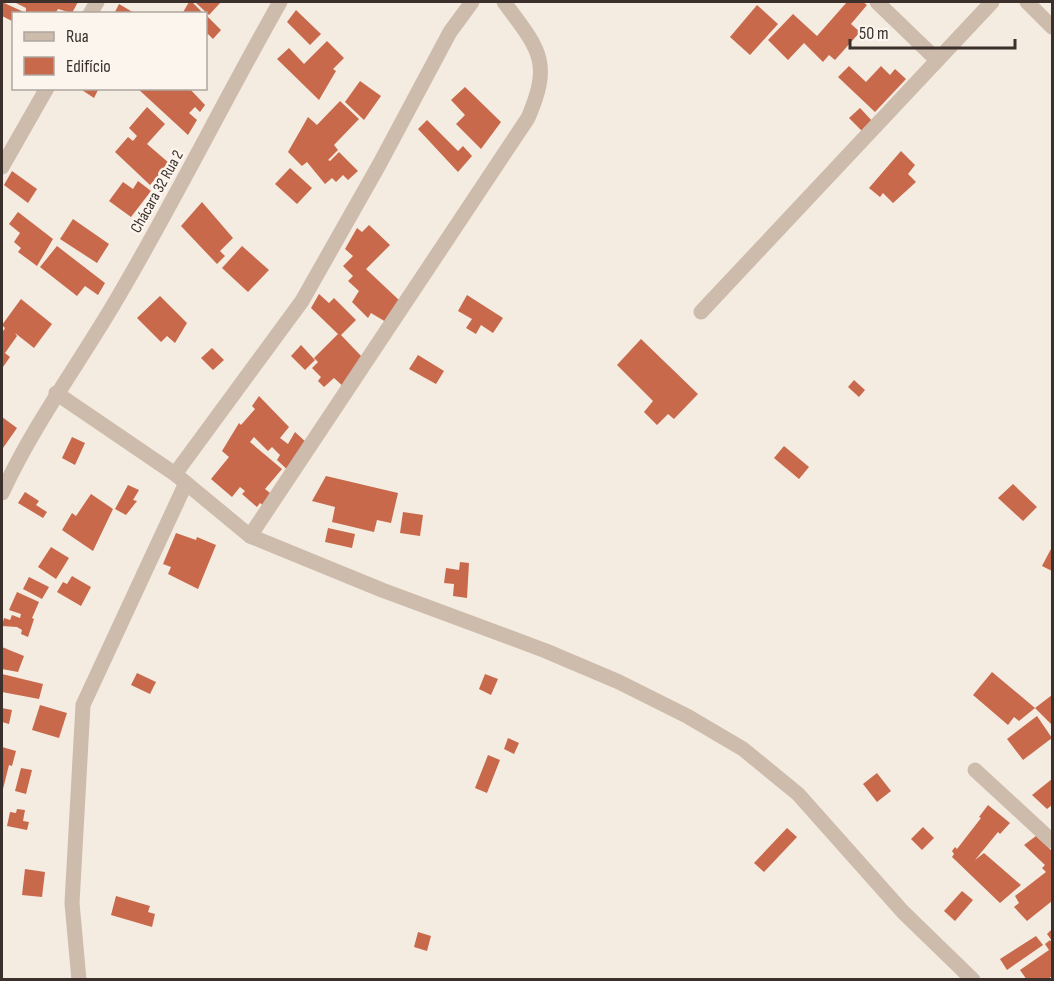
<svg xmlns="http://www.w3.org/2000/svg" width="1054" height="981" font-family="'Sofia Sans Condensed',sans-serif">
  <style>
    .building { fill: #c8694b }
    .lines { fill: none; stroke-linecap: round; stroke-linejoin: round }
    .minor { stroke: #cdbbac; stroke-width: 15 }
    .labels { text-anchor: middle; stroke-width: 5; stroke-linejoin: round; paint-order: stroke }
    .street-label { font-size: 16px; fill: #3b302b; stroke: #fbf5ee }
  </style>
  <rect width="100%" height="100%" fill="#f4ebe1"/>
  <g class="building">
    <path d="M2,2L26,13V8L14,2H78L72,13L58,9L55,14H14V22L2,16Z"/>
    <path d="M189,2H192L204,14H182Z"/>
    <path d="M195,2H221L209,15Z"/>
    <path d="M847,2H863L867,5L851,24L860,32L835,60L829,55L823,62L804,43L788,60L768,40L793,14L817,36Z"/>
    <path d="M119,4L136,14H114Z"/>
    <path d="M757,5L778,24L750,55L730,37Z"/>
    <path d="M296,10L321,34L310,45L287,22Z"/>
    <path d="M206,15L221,30L213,39L208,34L206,36Z"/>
    <path d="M327,41L344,58L333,69L336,71L319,100L277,59L289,48L304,64Z"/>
    <path d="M849,66L866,82L881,66L890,75L895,69L906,79L875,112L838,77Z"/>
    <path d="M360,81L381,96L364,120L345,102Z"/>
    <path d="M465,87L501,122L481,149L456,124L465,115L451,100Z"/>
    <path d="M79,88H99L94,98Z"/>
    <path d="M137,88H189L205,105L200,112L195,107L189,113L197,120L188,135Z"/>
    <path d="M340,101L359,119L334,145L338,150L328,160L330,161L339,152L358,171L348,180L343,175L336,182L332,178L325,184L307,162L302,166L288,152L308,117L317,125Z"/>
    <path d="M147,107L165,124L147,144L169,163L150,185L115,152L128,137L133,141L137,136L129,128Z"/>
    <path d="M860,108L874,123L864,133L849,118Z"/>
    <path d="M427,120L458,151L463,146L472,156L458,172L418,129Z"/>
    <path d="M901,151L915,165L908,174L916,182L893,203L883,193L880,197L869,188Z"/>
    <path d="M290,168L312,188L297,204L275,184Z"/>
    <path d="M12,171L37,189L28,203L4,185Z"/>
    <path d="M138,181L151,191L131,217L109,201L123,182L133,189Z"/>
    <path d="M202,202L233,238L220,251L225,256L217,264L181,226Z"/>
    <path d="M18,212L53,239L37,266L18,252L21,248L14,242L20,233L9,224Z"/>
    <path d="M73,219L109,244L97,263L60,239Z"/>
    <path d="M369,225L390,245L366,269L400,301L386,322L371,313L368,318L352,302L359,291L348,281L353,276L343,266L353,256L345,249L357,228L362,232Z"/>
    <path d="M57,246L105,283L98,295L85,286L77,296L40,267Z"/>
    <path d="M242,246L269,270L248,292L222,268Z"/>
    <path d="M319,294L329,303L334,298L356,320L341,335L364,359L345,388L334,378L324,387L318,381L321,377L312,368L318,362L314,358L338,334L311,308Z"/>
    <path d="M467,295L503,318L493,333L481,325L476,334L466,328L472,319L458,311Z"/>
    <path d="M160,296L187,323L175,343L167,336L161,342L137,318Z"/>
    <path d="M21,299L52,324L34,348L15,333L17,336L5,353L10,357L3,367L2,333L5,328L2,325Z"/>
    <path d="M641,339L698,394L674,419L668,414L657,425L644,412L653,401L617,365Z"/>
    <path d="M301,345L315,360L305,370L291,356Z"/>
    <path d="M212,348L224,360L213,370L201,358Z"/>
    <path d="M418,355L444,371L436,384L409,369Z"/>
    <path d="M854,380L865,390L859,397L848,387Z"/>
    <path d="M259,396L289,427L280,438L288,444L295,432L309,445L291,473L277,460L280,455L272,447L268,451L254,437L250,442L282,469L265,489L275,497L266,508L260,503L257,507L242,494L245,491L240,487L232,497L211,479L229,457L222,451L239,423L241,425L255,409L252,406Z"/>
    <path d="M2,417L17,428L3,448L2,447Z"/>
    <path d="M72,437L85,443L75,465L62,458Z"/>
    <path d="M784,446L809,467L799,479L774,458Z"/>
    <path d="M326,476L398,493L391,523L377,520L374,532L332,522L335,507L312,501Z"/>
    <path d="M1013,484L1037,507L1023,521L998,498Z"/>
    <path d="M128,485L139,490L133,500L137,501L126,515L115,509Z"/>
    <path d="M25,492L39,501L36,505L47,512L43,518L18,503Z"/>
    <path d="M91,494L113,509L93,551L62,530L72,513L76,516Z"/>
    <path d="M403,512L423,515L420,536L400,533Z"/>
    <path d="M328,528L355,534L352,548L325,542Z"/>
    <path d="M176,533L196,540L197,537L216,545L198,589L168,574L171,567L163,564Z"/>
    <path d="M51,547L69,558L56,579L38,567Z"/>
    <path d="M1052,547V571L1042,566Z"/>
    <path d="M460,562L469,563L467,598L453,596L454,584L444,583L446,568L459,570Z"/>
    <path d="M72,576L91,587L81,606L57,592L63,582L67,584Z"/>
    <path d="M29,577L49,587L42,599L23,589Z"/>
    <path d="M17,592L39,602L32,618L34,619L28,637L21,634L22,630L17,627L2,626L4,618L10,620L12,615L20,618L21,614L9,610Z"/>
    <path d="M2,647L24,656L18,672L2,669Z"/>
    <path d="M992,672L1035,708L1019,721L1014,717L1008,725L973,695Z"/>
    <path d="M137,673L156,682L150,694L131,685Z"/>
    <path d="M2,674L43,684L39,699L2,692Z"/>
    <path d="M485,674L498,679L491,695L479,689Z"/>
    <path d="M1052,695V725L1035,708Z"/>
    <path d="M40,705L67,713L59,738L32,730Z"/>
    <path d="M2,708L12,710L9,724L2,722Z"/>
    <path d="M1037,716L1052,738L1023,760L1007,739Z"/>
    <path d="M508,738L519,743L514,754L504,749Z"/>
    <path d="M2,747L16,751L12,766L9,765L2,793Z"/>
    <path d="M488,755L500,760L487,793L475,788Z"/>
    <path d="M21,768L32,770L26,794L15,791Z"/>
    <path d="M877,773L891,791L877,802L863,784Z"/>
    <path d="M1052,779V805L1047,809L1032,795Z"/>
    <path d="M988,805L1010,823L1000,834L998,832L975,860L984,853L1021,885L1000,903L952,857L954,854L952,851L955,847L957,849L981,818L979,817Z"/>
    <path d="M17,809L25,810L23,821L29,822L27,830L7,826L10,812L16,813Z"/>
    <path d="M923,827L934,838L922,850L911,839Z"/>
    <path d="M787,828L797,837L764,872L754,863Z"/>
    <path d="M1036,836L1052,851V901L1027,921L1014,907L1019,903L1015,896L1046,872L1042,868L1045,865L1024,845Z"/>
    <path d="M25,869L45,872L42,897L22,895Z"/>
    <path d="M962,891L973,900L955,921L944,911Z"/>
    <path d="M116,896L150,906L148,912L155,914L152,927L111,915Z"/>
    <path d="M1052,929V941L1047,934Z"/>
    <path d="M418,932L431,936L427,951L414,947Z"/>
    <path d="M1036,936L1043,945L1007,970L1000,959Z"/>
    <path d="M1050,940L1052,943V976L1047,980H1027L1020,970L1049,950L1045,944Z"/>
  </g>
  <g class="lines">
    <g class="minor">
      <path d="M877,2L937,60"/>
      <path d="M1027,2L1052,27"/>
      <path d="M90,14L97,2"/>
      <path d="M2,167L47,88"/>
      <path d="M701,312L992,2"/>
      <path d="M56,393L175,474L250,536L382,590L546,651L619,682L687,716L743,749L798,794L903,912L973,980"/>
      <path d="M175,474L302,301L379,165L450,32L472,2"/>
      <path d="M2,493C35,422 79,364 118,297C175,200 225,99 280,2"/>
      <path d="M250,536L528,118C553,61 538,48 504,2"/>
      <path d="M975,770L1052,841"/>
      <path d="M79,980L72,903L83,705L186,483"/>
    </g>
  </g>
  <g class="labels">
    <g class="street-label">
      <text transform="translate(156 191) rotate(-61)" y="6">Chácara 32 Rua 2</text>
    </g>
  </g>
  <rect width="1054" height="981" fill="none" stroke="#3b302b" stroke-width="6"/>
  <rect x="12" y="12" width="195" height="78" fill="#fbf5ee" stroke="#aea6a0" stroke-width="1.5"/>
  <rect x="24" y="32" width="30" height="9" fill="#cdbbac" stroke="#aea6a0" stroke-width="1.5"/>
  <text x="66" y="42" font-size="18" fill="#3b302b">Rua</text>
  <rect x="24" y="57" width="30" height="18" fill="#c8694b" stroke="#aea6a0" stroke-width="1.5"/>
  <text x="66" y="72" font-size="18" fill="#3b302b">Edifício</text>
  <path d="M850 39v9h165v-9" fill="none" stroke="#3b302b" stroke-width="3"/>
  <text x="859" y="39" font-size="18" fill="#3b302b" stroke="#fbf5ee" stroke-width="4.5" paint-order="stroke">50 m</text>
</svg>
